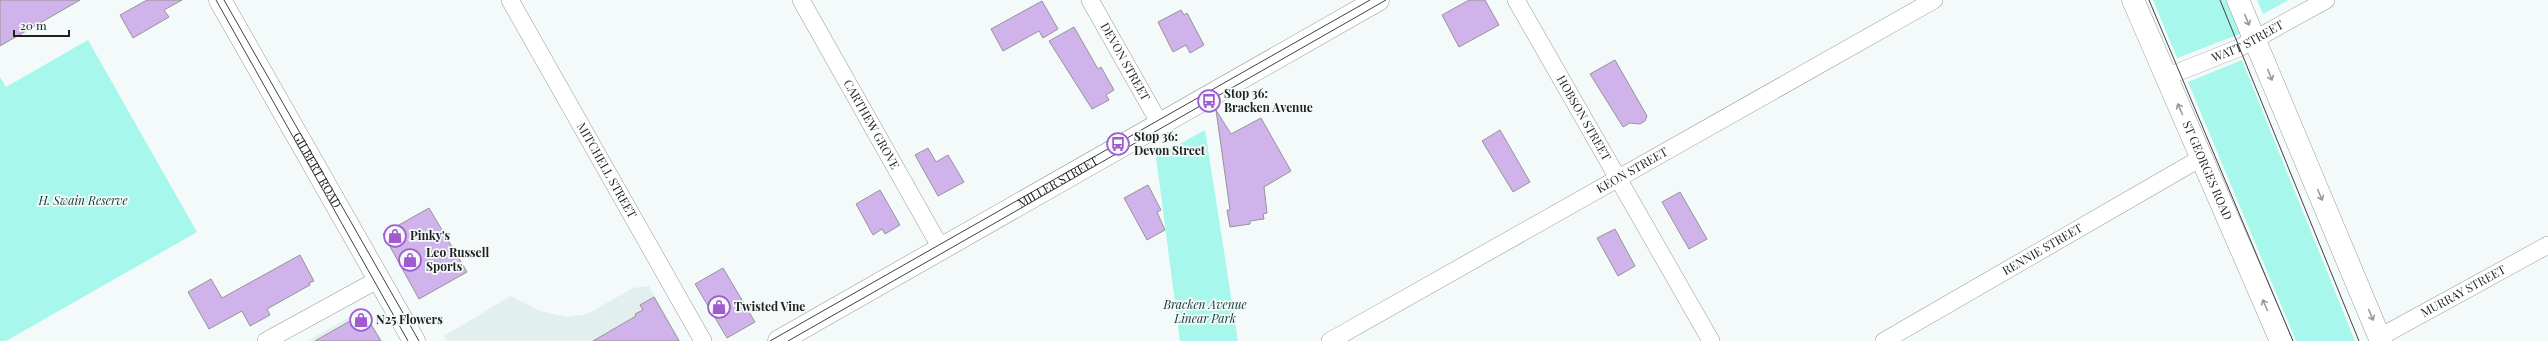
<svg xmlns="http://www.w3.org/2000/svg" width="2548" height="341" font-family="'Playfair Display',serif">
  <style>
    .built { fill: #e1f0ee }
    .green { fill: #a8f7ed }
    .building { fill: #d1b3eb; stroke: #969497 }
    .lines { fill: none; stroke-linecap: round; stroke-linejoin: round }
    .street-casing { stroke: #969b9a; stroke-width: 18 }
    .secondary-casing { stroke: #969b9a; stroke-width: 23 }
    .highway-casing { stroke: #969b9a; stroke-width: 23 }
    .street { stroke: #fff; stroke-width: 17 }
    .secondary { stroke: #fff; stroke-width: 22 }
    .highway { stroke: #fff; stroke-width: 22 }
    .tram { stroke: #404242; stroke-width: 1 }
    .oneway { stroke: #9a9b9b }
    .labels { text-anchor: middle; stroke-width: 3.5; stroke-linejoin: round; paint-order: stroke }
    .street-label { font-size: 12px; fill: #1f2121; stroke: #f4faf9 }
    .poi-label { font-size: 12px; font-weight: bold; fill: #1f2121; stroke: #f4faf9; text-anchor: start }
    .park-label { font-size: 12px; font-style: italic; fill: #113935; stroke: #f4faf9 }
  </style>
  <rect width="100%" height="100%" fill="#f4faf9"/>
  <g class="built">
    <path d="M649,286L681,341H447L444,336L511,296L540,311L567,317L587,314L633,288Z"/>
    <path d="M363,309L382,341H308Z"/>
  </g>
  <g class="green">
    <path d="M2153,0H2226L2240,34L2177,58Z"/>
    <path d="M2257,0H2289L2263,14Z"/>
    <path d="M88,40L197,232L6,341H0V77L6,87Z"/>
    <path d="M2242,60L2355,341H2296L2188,82Z"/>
    <path d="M1205,130L1238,341H1180L1156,157Z"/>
  </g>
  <g class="building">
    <path d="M0,0H80L0,46Z"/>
    <path d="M147,0H182L164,10L169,17L133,38L120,15Z"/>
    <path d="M1469,0H1485L1499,25L1459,47L1442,15Z"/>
    <path d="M1042,1L1058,29L1043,38L1039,31L1003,51L991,29Z"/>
    <path d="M1181,10L1184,15L1187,13L1204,45L1190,53L1186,45L1173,52L1158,22Z"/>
    <path d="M1074,27L1098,69L1101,67L1114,90L1106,95L1109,100L1092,109L1049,41Z"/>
    <path d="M1615,60L1647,116L1645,121L1640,124L1630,123L1623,127L1590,74Z"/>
    <path d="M1216,110L1231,134L1261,118L1291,171L1264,187L1267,213L1263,214L1264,219L1250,221V224L1230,227L1227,210H1230Z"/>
    <path d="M1500,130L1530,182L1513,192L1482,141Z"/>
    <path d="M928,148L936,162L948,155L964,182L938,196L915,155Z"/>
    <path d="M1148,185L1161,210L1157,212L1165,230L1147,240L1124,198Z"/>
    <path d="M880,190L900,225L885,234L882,229L873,235L856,204Z"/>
    <path d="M1680,192L1707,239L1689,249L1662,202Z"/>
    <path d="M429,208L467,272L419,299L383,234Z"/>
    <path d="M1615,229L1635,266L1618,276L1597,238Z"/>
    <path d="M300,255L314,281L309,283L310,285L267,309L270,315L250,326L242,311L209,329L188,292L211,279L222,298Z"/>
    <path d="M723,268L755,322L727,338L695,284Z"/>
    <path d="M654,297L679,341H593L636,316L635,314L643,310L640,305Z"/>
    <path d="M364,313L381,341H315Z"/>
  </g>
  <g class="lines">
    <g class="street-casing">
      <g id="street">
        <path id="s1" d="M510,0L703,341"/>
        <path id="s2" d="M801,0L942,250"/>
        <path id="s3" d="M1090,0L1160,124"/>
        <path id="s4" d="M1516,0L1711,341"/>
        <path id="s5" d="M2166,77L2239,48L2326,0"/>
        <path id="s6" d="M2380,337L2548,245"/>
        <path d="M266,341L379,279"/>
        <path id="s7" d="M1330,341L1934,0"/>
        <path id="s8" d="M1884,341L2201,158"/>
      </g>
    </g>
    <g class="secondary-casing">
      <g id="secondary">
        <path id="s9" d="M220,0L414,341"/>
        <path id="s10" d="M779,341L1378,0"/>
      </g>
    </g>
    <g class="highway-casing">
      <g id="highway">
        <path id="s11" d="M2133,0L2281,341"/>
        <path d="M2238,0L2381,341"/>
      </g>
    </g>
    <use href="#street" class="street"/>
    <use href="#secondary" class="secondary"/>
    <use href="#highway" class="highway"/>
    <g class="tram">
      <path d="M216,0L408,341"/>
      <path d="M224,0L419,341"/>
      <path d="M2149,0L2293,341"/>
      <path d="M2220,0L2359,341"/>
      <path d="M770,341L1370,0"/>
      <path d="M788,341L1386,0"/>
    </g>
  </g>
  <defs><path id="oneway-shaft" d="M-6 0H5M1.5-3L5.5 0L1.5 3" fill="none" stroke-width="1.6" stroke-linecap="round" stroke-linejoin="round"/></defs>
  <g class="oneway">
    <use href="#oneway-shaft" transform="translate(2247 20) rotate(68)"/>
    <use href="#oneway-shaft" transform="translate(2270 75) rotate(68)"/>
    <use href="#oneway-shaft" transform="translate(2180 109) rotate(-114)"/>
    <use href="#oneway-shaft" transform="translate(2320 195) rotate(67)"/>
    <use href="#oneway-shaft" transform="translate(2265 305) rotate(-114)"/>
    <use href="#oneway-shaft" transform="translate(2371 315) rotate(67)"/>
  </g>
  <defs>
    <g id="bus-ring" transform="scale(1.15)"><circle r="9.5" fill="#f4faf9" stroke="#a05bd0" stroke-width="1.5"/><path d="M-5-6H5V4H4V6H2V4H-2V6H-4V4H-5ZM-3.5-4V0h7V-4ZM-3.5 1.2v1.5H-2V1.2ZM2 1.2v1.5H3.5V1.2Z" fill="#a05bd0"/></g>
    <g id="shop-ring" transform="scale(1.15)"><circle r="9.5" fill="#f4faf9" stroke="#a05bd0" stroke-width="1.5"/><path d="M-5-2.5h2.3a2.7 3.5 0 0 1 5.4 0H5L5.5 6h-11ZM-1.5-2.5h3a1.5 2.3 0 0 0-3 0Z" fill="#a05bd0"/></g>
  </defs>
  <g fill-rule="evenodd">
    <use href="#bus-ring" x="1209" y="101"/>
    <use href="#bus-ring" x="1118" y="144"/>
    <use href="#shop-ring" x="395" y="236"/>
    <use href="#shop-ring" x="410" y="260"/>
    <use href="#shop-ring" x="719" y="307"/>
    <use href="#shop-ring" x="361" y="320"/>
  </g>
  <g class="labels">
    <g class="street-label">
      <text dy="4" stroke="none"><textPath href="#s5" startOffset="89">WATT STREET</textPath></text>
      <text dy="4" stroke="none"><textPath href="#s3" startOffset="71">DEVON STREET</textPath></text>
      <text dy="4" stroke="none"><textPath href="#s4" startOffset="136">HOBSON STREET</textPath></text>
      <text dy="4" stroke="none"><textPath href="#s2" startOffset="143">CARTHEW GROVE</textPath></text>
      <text dy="4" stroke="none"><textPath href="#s9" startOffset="196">GILBERT ROAD</textPath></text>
      <text dy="4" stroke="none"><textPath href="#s1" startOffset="196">MITCHELL STREET</textPath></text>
      <text dy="4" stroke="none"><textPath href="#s7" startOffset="347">KEON STREET</textPath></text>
      <text dy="4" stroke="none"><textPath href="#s11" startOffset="186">ST GEORGES ROAD</textPath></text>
      <text dy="4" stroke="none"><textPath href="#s10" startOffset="321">MILLER STREET</textPath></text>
      <text dy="4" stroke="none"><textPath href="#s8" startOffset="183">RENNIE STREET</textPath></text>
      <text dy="4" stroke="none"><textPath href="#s6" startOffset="95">MURRAY STREET</textPath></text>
    </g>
    <g class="poi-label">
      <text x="1224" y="98">Stop 36:<tspan x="1224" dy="14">Bracken Avenue</tspan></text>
      <text x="1134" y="141">Stop 36:<tspan x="1134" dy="14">Devon Street</tspan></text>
      <text x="410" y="240">Pinky's</text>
      <text x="426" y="257">Leo Russell<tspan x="426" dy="14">Sports</tspan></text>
      <text x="734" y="311">Twisted Vine</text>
      <text x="376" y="324">N25 Flowers</text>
    </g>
    <g class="park-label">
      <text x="83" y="205">H. Swain Reserve</text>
      <text x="1205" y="309">Bracken Avenue<tspan x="1205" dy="14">Linear Park</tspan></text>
    </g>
  </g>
  <path d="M14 30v6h55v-6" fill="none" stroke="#1f2121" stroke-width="2"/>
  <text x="20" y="30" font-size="12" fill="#1f2121" stroke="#f4faf9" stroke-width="3" paint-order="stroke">20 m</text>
</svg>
